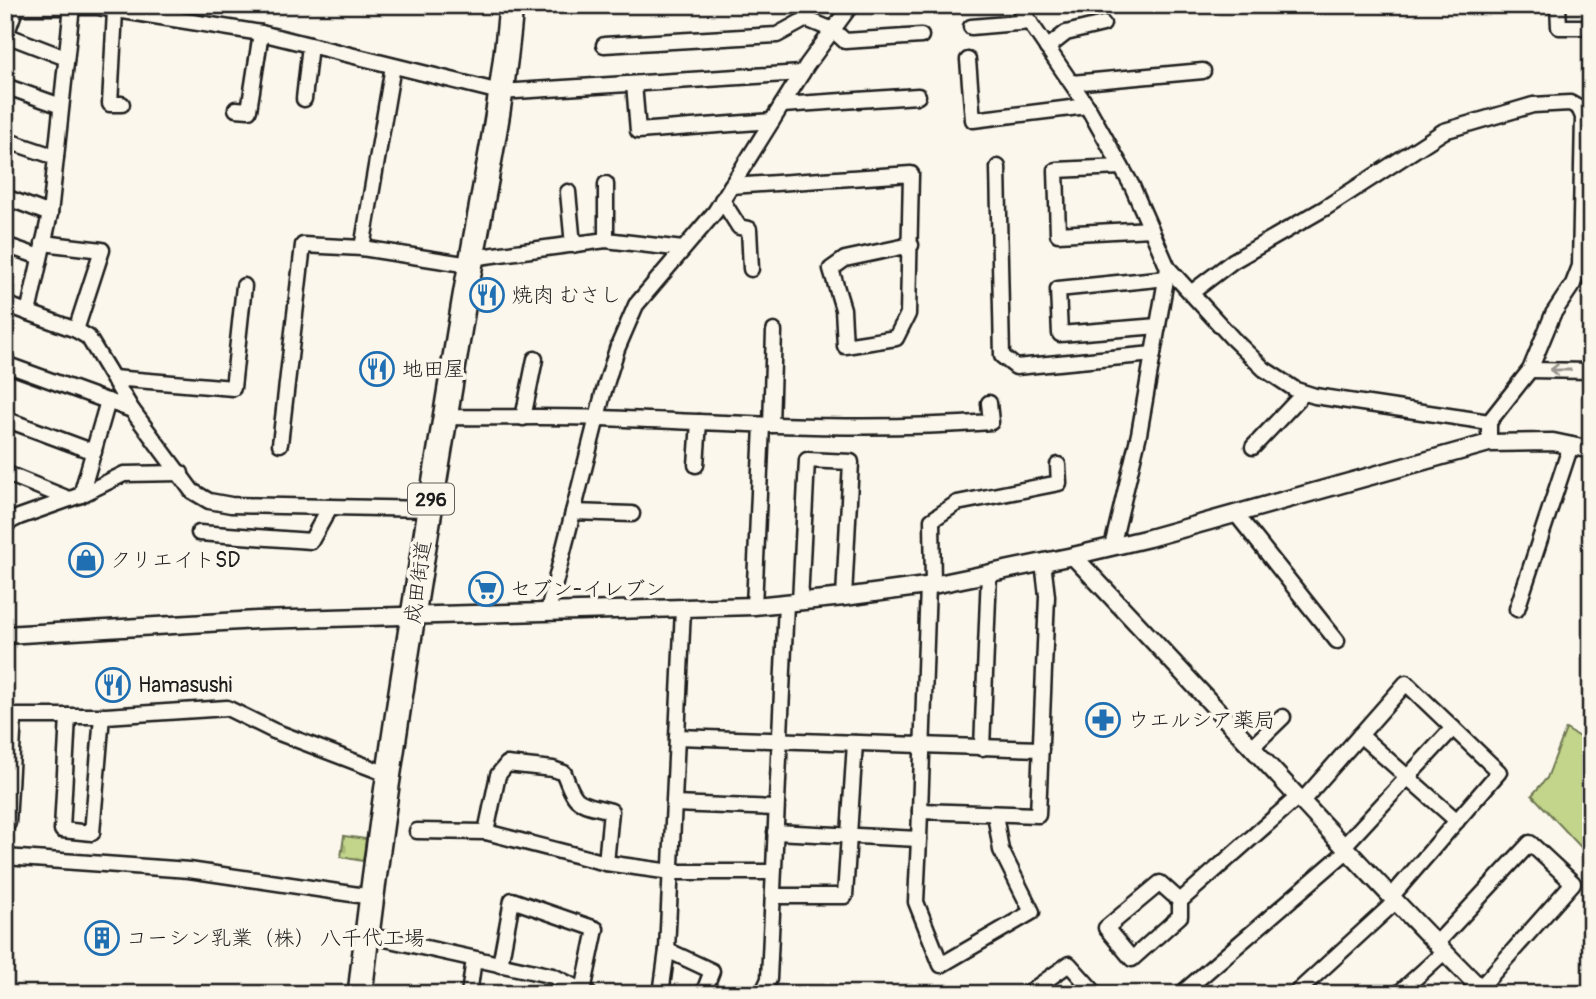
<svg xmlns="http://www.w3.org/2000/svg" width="1596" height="999" font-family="Pangolin,'Klee One',sans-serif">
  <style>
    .cemetery { fill: url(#cemetery-stones); stroke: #6f7853; stroke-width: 2 }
    .green { fill: #c2d58a; stroke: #6f7853; stroke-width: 2 }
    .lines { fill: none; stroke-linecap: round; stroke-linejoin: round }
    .minor-casing { stroke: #1c1c1c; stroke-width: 19 }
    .tertiary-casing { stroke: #1c1c1c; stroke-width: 21 }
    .trunk-casing { stroke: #1c1c1c; stroke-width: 28 }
    .minor { stroke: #fbf7ec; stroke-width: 14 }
    .tertiary { stroke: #fbf7ec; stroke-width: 16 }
    .trunk { stroke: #fbf7ec; stroke-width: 23 }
    .oneway { stroke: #97948e }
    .labels { text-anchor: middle; stroke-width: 7; stroke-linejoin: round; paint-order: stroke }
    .shield { fill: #fbf7ec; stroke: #5f5e5a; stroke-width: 2 }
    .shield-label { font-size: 19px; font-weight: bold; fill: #1c1c1c }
    .poi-label { font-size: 21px; fill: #1c1c1c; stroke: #fbf7ec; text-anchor: start }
    .street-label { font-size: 21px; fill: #1c1c1c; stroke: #fbf7ec }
  </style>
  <defs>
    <pattern id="cemetery-stones" width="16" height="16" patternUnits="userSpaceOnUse" patternTransform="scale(1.75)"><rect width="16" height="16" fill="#c2d58a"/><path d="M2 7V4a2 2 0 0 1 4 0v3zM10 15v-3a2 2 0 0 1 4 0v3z" fill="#a6b676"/></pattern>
  </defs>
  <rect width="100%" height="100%" fill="#fbf7ec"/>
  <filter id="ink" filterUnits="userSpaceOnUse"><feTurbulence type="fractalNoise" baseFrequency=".0143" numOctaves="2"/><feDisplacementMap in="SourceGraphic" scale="14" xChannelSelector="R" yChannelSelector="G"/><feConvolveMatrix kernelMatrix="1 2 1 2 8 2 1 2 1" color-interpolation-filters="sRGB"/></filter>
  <g filter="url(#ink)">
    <path class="cemetery" d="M344,836L366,839L363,861L341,857Z"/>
    <path class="green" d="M1566,729L1591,744V858L1532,795L1547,778Z"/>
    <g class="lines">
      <g class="minor-casing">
        <g id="minor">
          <path d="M1018,5L1087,106L1132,186L1168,268L1232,338L1264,369L1296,390L1315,396L1489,422V443"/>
          <path d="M1558,5L1559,27H1580"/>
          <path d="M5,7H98L261,33L500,92L802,73"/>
          <path d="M115,11L110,104H122"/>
          <path d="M971,27L1030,22"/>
          <path d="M6,35L66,58"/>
          <path d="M5,38L16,7"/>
          <path d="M604,45L777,35L806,19L833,30L845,41L921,36"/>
          <path d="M1047,48L1066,33L1103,24"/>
          <path d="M968,60L973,120L1087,106"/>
          <path d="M1072,83L1203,71"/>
          <path d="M634,84L638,131L772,121"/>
          <path d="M5,86L61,106"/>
          <path d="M304,99L310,45"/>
          <path d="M782,105L918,96"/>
          <path d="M236,109L249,110L261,33"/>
          <path d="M5,140L56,157"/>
          <path d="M998,167L1002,356L1016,367L1153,354"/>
          <path d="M1121,167L1056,170L1058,234L1151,229"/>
          <path d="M731,186L911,174L908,314L896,338L845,346L843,309L831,269L845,259L911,245"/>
          <path d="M568,192L573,245"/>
          <path d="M5,197L50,214"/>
          <path d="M722,200L739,227L749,229L751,269"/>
          <path d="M606,240V184"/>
          <path d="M43,243L102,250L76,330"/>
          <path d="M5,245L40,257"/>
          <path d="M362,248L393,66"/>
          <path d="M471,258L606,240L683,249"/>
          <path d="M1191,293L1233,261L1325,208L1444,131L1533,105L1570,103L1579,108L1583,117L1580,266L1573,284L1553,314L1530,370L1489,422"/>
          <path d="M5,304L76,330L88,337L132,410L192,491L209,501L231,505L429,509"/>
          <path d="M28,313L50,214L72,6"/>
          <path d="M1158,326L1060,334L1058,289L1167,278"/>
          <path d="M5,364L132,410"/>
          <path d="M1530,370L1591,371"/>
          <path d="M113,378L233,388L244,286"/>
          <path d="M446,417C497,418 549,416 601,418C731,423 861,432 991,422L989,403"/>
          <path d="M523,418L535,359"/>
          <path d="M5,419L94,452"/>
          <path d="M771,425L774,331"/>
          <path d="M280,444L303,245L362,248L470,265"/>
          <path d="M1253,447L1304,393"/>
          <path d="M696,465L699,422"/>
          <path d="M5,473L69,499"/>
          <path d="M81,495L108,401"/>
          <path d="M573,512L632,514"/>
          <path d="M1236,514L1337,641"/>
          <path d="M5,524L19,517L81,495L124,474L181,473"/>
          <path d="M199,533L311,541L330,507"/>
          <path d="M1112,547L1139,434L1168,268"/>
          <path d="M933,585L932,520L957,503L1059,483L1058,465"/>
          <path d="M800,602L807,460L851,462L844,597"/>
          <path d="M754,606L762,425"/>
          <path d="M1517,609L1571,445"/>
          <path d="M548,611L603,394L617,349L636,305L715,212L807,65L851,5"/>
          <path d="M5,716H106L227,708L274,731L387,774"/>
          <path d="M68,716L62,830L92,833L102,716"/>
          <path d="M1360,735L1457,821"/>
          <path d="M677,737L1041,749"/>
          <path d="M1253,746L1283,717"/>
          <path d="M982,748L989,573"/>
          <path d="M1303,800L1406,683L1499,772L1391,897"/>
          <path d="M674,804L776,808"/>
          <path d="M920,811L928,585"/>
          <path d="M8,823L14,716"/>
          <path d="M417,831L486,832L606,863L671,872H773"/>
          <path d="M486,832L498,775L507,764L553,769L564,773C576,807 578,802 611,811L606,863"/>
          <path d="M775,832L919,839L920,811L1038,815L1047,596L1043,562"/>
          <path d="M919,839L916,902L941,965L1032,912L1001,850L995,814"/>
          <path d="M1344,846L1453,728"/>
          <path d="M5,857L189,870L372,897"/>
          <path d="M773,896H845L855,743"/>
          <path d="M1180,901L1160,883L1106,928L1132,959L1180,916V901L1299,796"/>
          <path d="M367,935L553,976L589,994"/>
          <path d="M1436,944L1530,843L1573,883L1480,988"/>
          <path d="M667,950L712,971L703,994"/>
          <path d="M500,965L512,900L596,929L583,991"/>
          <path d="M469,994L474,959"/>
          <path d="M661,994L667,950L683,609"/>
          <path d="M762,994L769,979L786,603"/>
          <path d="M1027,994L1069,964L1096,994"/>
          <path d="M1181,994L1348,850"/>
          <path d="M1295,994L1395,902"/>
          <path d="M1398,994L1444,952"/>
        </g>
      </g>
      <g class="tertiary-casing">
        <g id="tertiary">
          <path d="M1073,556C1212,701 1344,852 1486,994"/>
          <path d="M5,635L257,620L754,606L844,597L933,585L1073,556L1149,538L1489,443L1553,442L1591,450"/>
        </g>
      </g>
      <g class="trunk-casing">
        <path id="trunk" d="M360,994C386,764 426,537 463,308C480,207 503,107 511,5"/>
      </g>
      <use href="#minor" class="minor"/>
      <use href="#tertiary" class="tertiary"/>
      <use href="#trunk" class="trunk"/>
    </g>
    <defs><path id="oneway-shaft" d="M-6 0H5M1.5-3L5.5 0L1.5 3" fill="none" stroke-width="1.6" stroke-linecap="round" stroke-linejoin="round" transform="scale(1.75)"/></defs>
    <use class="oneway" href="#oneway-shaft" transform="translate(1560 370) rotate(-180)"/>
  </g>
  <defs>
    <g id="restaurant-ring" transform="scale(1.75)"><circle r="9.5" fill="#fbf7ec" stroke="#1f6fb2" stroke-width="1.5"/><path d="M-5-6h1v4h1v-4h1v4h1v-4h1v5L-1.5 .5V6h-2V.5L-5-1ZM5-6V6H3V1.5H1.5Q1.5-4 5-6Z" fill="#1f6fb2"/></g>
    <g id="shop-ring" transform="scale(1.75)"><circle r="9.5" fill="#fbf7ec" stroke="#1f6fb2" stroke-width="1.5"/><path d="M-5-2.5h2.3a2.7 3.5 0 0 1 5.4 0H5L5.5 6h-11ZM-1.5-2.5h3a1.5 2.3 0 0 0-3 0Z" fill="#1f6fb2"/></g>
    <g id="supermarket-ring" transform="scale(1.75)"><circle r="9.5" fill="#fbf7ec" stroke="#1f6fb2" stroke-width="1.5"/><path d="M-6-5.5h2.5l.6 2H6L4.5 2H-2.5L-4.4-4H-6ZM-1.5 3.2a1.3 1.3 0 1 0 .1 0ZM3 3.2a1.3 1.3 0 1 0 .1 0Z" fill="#1f6fb2"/></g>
    <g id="pharmacy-ring" transform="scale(1.75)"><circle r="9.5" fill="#fbf7ec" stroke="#1f6fb2" stroke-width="1.5"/><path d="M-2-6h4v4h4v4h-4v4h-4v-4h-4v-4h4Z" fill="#1f6fb2"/></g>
    <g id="building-ring" transform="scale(1.75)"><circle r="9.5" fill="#fbf7ec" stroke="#1f6fb2" stroke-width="1.5"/><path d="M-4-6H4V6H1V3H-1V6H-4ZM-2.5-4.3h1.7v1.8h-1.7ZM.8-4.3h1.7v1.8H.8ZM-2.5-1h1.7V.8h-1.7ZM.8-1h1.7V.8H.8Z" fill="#1f6fb2"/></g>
  </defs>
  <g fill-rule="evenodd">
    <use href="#restaurant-ring" x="487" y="295"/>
    <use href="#restaurant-ring" x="377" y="369"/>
    <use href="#shop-ring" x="86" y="560"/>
    <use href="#supermarket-ring" x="486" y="589"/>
    <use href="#restaurant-ring" x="113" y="685"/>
    <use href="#pharmacy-ring" x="1103" y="720"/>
    <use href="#building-ring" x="102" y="938"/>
  </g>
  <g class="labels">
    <rect class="shield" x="408" y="483.5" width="46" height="31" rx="5"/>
    <g class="shield-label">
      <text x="431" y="506">296</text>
    </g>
    <g class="poi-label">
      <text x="512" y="302">焼肉 むさし</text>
      <text x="402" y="376">地田屋</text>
      <text x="110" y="567">クリエイトSD</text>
      <text x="510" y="596">セブン-イレブン</text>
      <text x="138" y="692">Hamasushi</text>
      <text x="1128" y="727">ウエルシア薬局</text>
      <text x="126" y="945">コーシン乳業（株） 八千代工場</text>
    </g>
    <g class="street-label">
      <text transform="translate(418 582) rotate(-82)" y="7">成田街道</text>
    </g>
  </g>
  <rect width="1596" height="999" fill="none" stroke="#fbf7ec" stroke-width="28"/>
  <rect x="14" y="14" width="1568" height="971" fill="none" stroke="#1c1c1c" stroke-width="2.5" filter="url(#ink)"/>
</svg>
